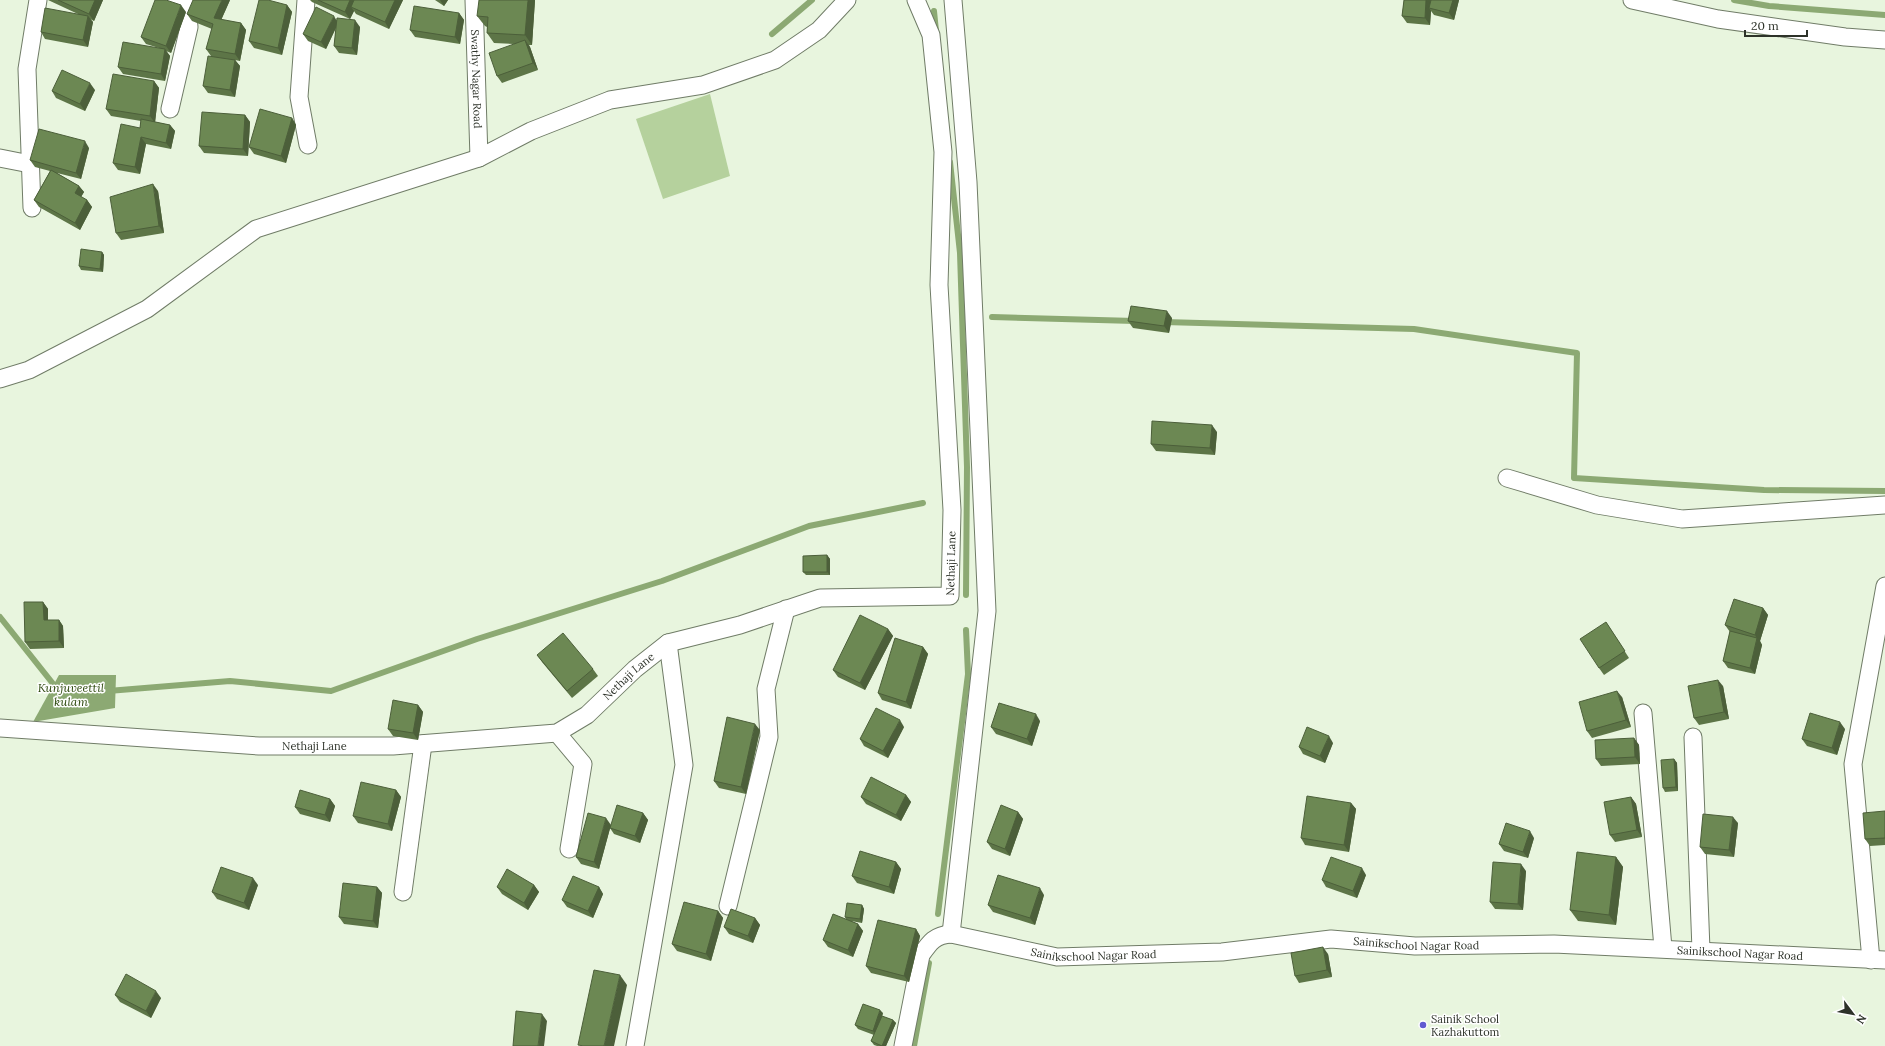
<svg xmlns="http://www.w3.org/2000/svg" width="1885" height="1046" font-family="Lora,serif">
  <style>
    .green { fill: #b5d19d }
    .water { fill: #8ca973 }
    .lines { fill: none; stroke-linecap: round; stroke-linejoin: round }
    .stream { stroke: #8ca973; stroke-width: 6 }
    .minor-casing { stroke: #707c67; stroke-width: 19 }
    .minor { stroke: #fff; stroke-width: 17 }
    .wall { fill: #5d7547 }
    .shaded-wall { fill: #4c5f3a }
    .building { fill: #6c8853; stroke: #4c5f3a }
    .poi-dot { fill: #6059d1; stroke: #fff; stroke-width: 1.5 }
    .labels { text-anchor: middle; stroke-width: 3; stroke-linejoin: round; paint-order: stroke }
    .street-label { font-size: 11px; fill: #2d3229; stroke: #fff }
    .poi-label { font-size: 11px; fill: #2d3229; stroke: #fff; text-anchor: start }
    .water-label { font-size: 12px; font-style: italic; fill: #2f4a0f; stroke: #fff }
  </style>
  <rect width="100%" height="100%" fill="#e8f5de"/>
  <path class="green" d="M710,94L730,176L663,199L636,119Z"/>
  <path class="water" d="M59,675H116L115,708L33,722Z"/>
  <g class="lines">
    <g class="stream">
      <path d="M1734,0L1769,6L1885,15"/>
      <path d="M934,11L936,31"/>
      <path d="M772,34L812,0"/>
      <path d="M950,162L960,253L967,467L966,595"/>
      <path d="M992,317L1135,321"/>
      <path d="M1164,322L1414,329L1577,353L1574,478L1764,490L1885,491"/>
      <path d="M0,617L54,685L61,687"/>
      <path d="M108,691L230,681L331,691L477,639L662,581L809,526L923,503"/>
      <path d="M938,914L968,674L966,630"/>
      <path d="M914,1046L929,963"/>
    </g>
    <g class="minor-casing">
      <g id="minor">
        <path d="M165,0L187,6"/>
        <path d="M306,0L299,97L308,145"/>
        <path id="s1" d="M474,0L479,158"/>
        <path d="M1632,0L1718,19L1845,37L1885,40"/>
        <path d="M170,109L189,27L187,6L188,0"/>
        <path d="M0,158L30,164"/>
        <path d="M32,208L27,69L38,0"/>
        <path d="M0,379L29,370L147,309L256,229L479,158L531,131L610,100L703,85L775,60L819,30L847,0"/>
        <path d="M1507,478L1597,505L1682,519L1885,505"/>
        <path d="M1643,713L1663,948"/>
        <path id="s2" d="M0,728L259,746H393L557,733L587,715L635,669L668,643L740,625L820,598L950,596L952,510L939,285L943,152L931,35L916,0"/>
        <path d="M557,733L583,764L569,849"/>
        <path d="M1693,737L1701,950"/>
        <path d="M403,892L423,744"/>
        <path d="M728,906L769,737L766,689L786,609"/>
        <path d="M951,934L987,611L968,182L953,0"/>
        <path d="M1871,960L1853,764L1885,586"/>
        <path d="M635,1046L684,765L668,643"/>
        <path id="s3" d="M903,1046L921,955C930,942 935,935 951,934L1057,957L1222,952L1331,939L1415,946L1554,944L1885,960"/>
      </g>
    </g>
    <use href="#minor" class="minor"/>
  </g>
  <g class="wall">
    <path d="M48,0H103L94,21L90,19L93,22L88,47L45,39L41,32L78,14Z"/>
    <path d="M230,0L221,20L241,23L246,30L240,61L235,60L240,66L235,97L208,93L203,86L211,56L206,49L212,29L192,21L187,14Z"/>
    <path d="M310,0H403L389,29L356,14L354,11L350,19L312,2Z"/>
    <path d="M435,0H448L444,6Z"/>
    <path d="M535,0L532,45H529L530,47L538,70L502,83L497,76L514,44L494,43L487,33V27L485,26L477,16Z"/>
    <path d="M1404,0H1459L1454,20L1434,15L1431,11L1430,25L1407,23L1402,16Z"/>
    <path d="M287,5L292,12L282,55L254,48L249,41Z"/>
    <path d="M186,12L171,53L166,51L170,56L165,81L123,74L118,67L159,48L146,44L141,37Z"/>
    <path d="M459,13L464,20L460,44L415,37L410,30Z"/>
    <path d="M337,20L360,27L357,55L339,53L334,46L336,28L326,49L308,41L303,34Z"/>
    <path d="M154,81L159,88L155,122L170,125L175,131L171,149L146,144L140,174L118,170L113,163L140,128L141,121L111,116L106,109Z"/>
    <path d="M95,90L85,111L56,98L52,91Z"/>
    <path d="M245,115L250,122L248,156L204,153L199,146Z"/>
    <path d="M292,118L296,125L286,163L254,154L249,147Z"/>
    <path d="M89,148L81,179L57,173L79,186L84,192L81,197L87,200L92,207L80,230L39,207L34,200L50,171L35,167L30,160Z"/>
    <path d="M158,191L164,233L121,240L116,233Z"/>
    <path d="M102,252L104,255L103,272L81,270L79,266Z"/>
    <path d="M1172,318L1169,333L1133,328L1128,321Z"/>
    <path d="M1217,432L1215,455L1156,451L1151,444Z"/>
    <path d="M827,555L830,559V575H806L803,572Z"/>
    <path d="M43,602L48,609V620H59L63,626L64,648L30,649L25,642Z"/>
    <path d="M1763,608L1768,615L1760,641L1762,645L1755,674L1728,668L1723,661L1730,632L1725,625Z"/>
    <path d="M1606,622L1629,658L1604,675L1599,668Z"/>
    <path d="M888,629L893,636L865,690L838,677L833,670Z"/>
    <path d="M923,647L928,654L911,709L882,700L878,693Z"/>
    <path d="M537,655L593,669L598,676L572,698L542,662Z"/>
    <path d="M1723,686L1729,719L1699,725L1694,718Z"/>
    <path d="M1622,697L1631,727L1592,738L1587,731Z"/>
    <path d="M418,705L423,712L418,740L393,736L388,729Z"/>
    <path d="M1040,721L1032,746L996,734L991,727Z"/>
    <path d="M904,727L888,758L864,746L860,739Z"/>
    <path d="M1845,729L1837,755L1807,746L1802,739Z"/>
    <path d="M760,730L746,794L719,788L714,781Z"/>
    <path d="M1634,738L1639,745L1640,764L1601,766L1596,759Z"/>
    <path d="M1333,743L1325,763L1303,754L1299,747Z"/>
    <path d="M1674,759L1677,763L1678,791L1665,792L1663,788Z"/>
    <path d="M396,790L401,797L392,831L358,823L353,816Z"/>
    <path d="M906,795L911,802L901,821L866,804L861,797Z"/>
    <path d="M1631,797L1636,804L1642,837L1615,842L1610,835Z"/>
    <path d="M330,799L335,806L330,822L300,814L295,807Z"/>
    <path d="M1351,803L1356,809L1349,852L1305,845L1301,838Z"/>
    <path d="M1885,811V845L1870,846L1865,839Z"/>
    <path d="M1018,812L1023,819L1010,856L992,849L987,842Z"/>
    <path d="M643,813L648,820L640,843L614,834L610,828L599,869L581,864L576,857L611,825Z"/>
    <path d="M1738,823L1734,857L1705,854L1700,847Z"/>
    <path d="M1534,838L1528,858L1504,851L1499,844Z"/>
    <path d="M1616,857L1623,867L1616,925L1578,921L1570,910Z"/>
    <path d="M896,862L901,869L894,894L857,883L852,876Z"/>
    <path d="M1526,871L1523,910L1495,909L1490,902Z"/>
    <path d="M1366,875L1357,898L1326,887L1322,880Z"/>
    <path d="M258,885L249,910L217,899L212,892Z"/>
    <path d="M534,885L539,892L528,910L502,894L497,887Z"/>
    <path d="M377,887L382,893L378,928L344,924L339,917Z"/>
    <path d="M599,887L603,894L593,918L567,907L562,900Z"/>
    <path d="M1044,895L1035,925L993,912L988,905Z"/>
    <path d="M862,905L864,909L862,923L851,921L858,924L863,931L853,957L828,947L823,940L846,919L845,917Z"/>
    <path d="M718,911L723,918L711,961L677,951L672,944Z"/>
    <path d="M755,918L760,925L753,943L729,934L724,927Z"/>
    <path d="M916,929L920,936L909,982L871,973L866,966Z"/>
    <path d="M1328,954L1332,977L1299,983L1295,976Z"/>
    <path d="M115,995L161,998L151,1018L120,1002Z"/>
    <path d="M883,1013L882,1017L893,1020L896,1023L886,1046H877L874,1045L871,1041L874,1035L858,1029L855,1025Z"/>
  </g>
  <g class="shaded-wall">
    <path d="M95,0H103L94,21L89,14Z"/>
    <path d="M222,0H230L219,25L214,18Z"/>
    <path d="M350,0H358L351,7L354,11L350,19L345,12Z"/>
    <path d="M395,0H403L389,29L385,22Z"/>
    <path d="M440,0H448L444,6Z"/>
    <path d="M528,0H535L532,45L525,35Z"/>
    <path d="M1426,0H1432L1429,8L1431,11L1430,25L1425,18Z"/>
    <path d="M1453,0H1459L1454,20L1449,13Z"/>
    <path d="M181,5L186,12L171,53L166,46Z"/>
    <path d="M287,5L292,12L282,55L278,48Z"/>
    <path d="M459,13L464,20L460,44L455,37Z"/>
    <path d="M88,16L93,22L88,47L83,40Z"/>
    <path d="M334,16L338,23L326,49L321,42Z"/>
    <path d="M355,20L360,27L357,55L352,48Z"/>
    <path d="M241,23L246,30L240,61L235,54Z"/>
    <path d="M525,40L530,47L538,70L533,63Z"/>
    <path d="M165,49L170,56L165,81L161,74Z"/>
    <path d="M235,60L240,66L235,97L230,90Z"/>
    <path d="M154,81L159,88L155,123L150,116Z"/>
    <path d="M90,83L95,90L85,111L80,104Z"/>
    <path d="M245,115L250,122L248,156L243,149Z"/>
    <path d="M292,118L296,125L286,163L281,156Z"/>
    <path d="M170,125L175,131L171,149L166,143Z"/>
    <path d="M141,137L146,144L140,174L135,167Z"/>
    <path d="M85,141L89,148L81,179L76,173Z"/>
    <path d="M153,184L158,191L164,233L159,226Z"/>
    <path d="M79,186L84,192L79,200L75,193Z"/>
    <path d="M87,200L92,207L80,230L75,223Z"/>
    <path d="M102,252L104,255L103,272L100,269Z"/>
    <path d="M1167,311L1172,318L1169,333L1164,326Z"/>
    <path d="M1212,425L1217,432L1215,455L1210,448Z"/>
    <path d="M827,555L830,559V575L827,572Z"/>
    <path d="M43,602L48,609V627L44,620Z"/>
    <path d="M1763,608L1768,615L1760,641L1762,645L1755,674L1750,668L1757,639L1755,635Z"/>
    <path d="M59,620L63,626L64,648L59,641Z"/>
    <path d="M888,629L893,636L865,690L860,683Z"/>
    <path d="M923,647L928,654L911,709L906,702Z"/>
    <path d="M1718,680L1723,686L1729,719L1724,712Z"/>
    <path d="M1617,691L1622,697L1631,727L1626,720Z"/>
    <path d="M418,705L423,712L418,740L413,733Z"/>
    <path d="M1036,714L1040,721L1032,746L1027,739Z"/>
    <path d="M900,720L904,727L888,758L883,751Z"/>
    <path d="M1840,722L1845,729L1837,755L1832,748Z"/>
    <path d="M755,724L760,730L746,794L741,787Z"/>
    <path d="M1329,736L1333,743L1325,763L1320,756Z"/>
    <path d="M1634,738L1639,745L1640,764L1635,757Z"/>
    <path d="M1674,759L1677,763L1678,791L1676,787Z"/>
    <path d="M396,790L401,797L392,831L388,824Z"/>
    <path d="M906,795L911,802L901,821L896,815Z"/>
    <path d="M1631,797L1636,804L1642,837L1637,830Z"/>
    <path d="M330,799L335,806L330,822L325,815Z"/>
    <path d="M1351,803L1356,809L1349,852L1344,845Z"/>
    <path d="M1018,812L1023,819L1010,856L1005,849Z"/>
    <path d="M643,813L648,820L640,843L635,836Z"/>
    <path d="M1733,817L1738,823L1734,857L1729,850Z"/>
    <path d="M606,818L611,825L599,869L594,862Z"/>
    <path d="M1530,831L1534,838L1528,858L1523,852Z"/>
    <path d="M1616,857L1623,867L1616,925L1609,915Z"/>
    <path d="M896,862L901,869L894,894L889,887Z"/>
    <path d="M1521,864L1526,871L1523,910L1518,904Z"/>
    <path d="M1362,868L1366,875L1357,898L1353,891Z"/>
    <path d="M253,878L258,885L249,910L244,903Z"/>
    <path d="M534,885L539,892L528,910L524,903Z"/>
    <path d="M377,887L382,893L378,928L373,921Z"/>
    <path d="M599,887L603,894L593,918L588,911Z"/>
    <path d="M1040,888L1044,895L1035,925L1030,918Z"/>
    <path d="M862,905L864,909L862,923L860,919Z"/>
    <path d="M718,911L723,918L711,961L706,954Z"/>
    <path d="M755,918L760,925L753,943L748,936Z"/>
    <path d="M858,924L863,931L853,957L848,950Z"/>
    <path d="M916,929L920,936L909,982L904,976Z"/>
    <path d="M1323,947L1328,954L1332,977L1327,970Z"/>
    <path d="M620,975L627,985L614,1046H604Z"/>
    <path d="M156,991L161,998L151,1018L146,1011Z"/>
    <path d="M880,1010L883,1013L875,1035L873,1031Z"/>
    <path d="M542,1014L547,1021L544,1046H538Z"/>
    <path d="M893,1020L896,1023L886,1046H882Z"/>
  </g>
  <g class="building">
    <path d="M58,0H95L89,14Z"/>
    <path d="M155,0H166L181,5L166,46L141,37Z"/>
    <path d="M193,0H222L214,18L241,23L235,54L206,49L213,24L187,14Z"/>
    <path d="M259,0H268L287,5L278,48L249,41Z"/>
    <path d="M318,0H350L345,12Z"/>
    <path d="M354,0H395L385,22L351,7Z"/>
    <path d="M479,0H528L525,35L487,33L488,17L477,16Z"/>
    <path d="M1404,0H1426L1425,18L1402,16Z"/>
    <path d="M1431,0H1453L1449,13L1429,8Z"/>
    <path d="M414,6L459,13L455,37L410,30Z"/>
    <path d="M316,7L334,16L321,42L303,34Z"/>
    <path d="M45,8L88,16L83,40L41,32Z"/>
    <path d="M337,18L355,20L352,48L334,46Z"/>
    <path d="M525,40L533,63L497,76L489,53Z"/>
    <path d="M123,42L165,49L161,74L118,67Z"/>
    <path d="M208,56L235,60L230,90L203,86Z"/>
    <path d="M62,70L90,83L80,104L52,91Z"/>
    <path d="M113,74L154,81L150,116L106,109Z"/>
    <path d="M260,109L292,118L281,156L249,147Z"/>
    <path d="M202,112L245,115L243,149L199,146Z"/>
    <path d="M141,119L170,125L166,143L141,137L135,167L113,163L121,124L140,128Z"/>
    <path d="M39,129L85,141L76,173L30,160Z"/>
    <path d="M51,170L79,186L75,193L87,200L75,223L34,200Z"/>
    <path d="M153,184L159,226L116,233L110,197Z"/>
    <path d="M81,249L102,252L100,269L79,266Z"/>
    <path d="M1131,306L1167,311L1164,326L1128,321Z"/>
    <path d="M1152,421L1212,425L1210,448L1151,444Z"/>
    <path d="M827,555V572H803V556Z"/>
    <path d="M1734,599L1763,608L1755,635L1725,625Z"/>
    <path d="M24,602H43L44,620H59V641L25,642Z"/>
    <path d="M860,615L888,629L860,683L833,670Z"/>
    <path d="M1606,622L1625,651L1599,668L1580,639Z"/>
    <path d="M1730,631L1757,638L1750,668L1723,661Z"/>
    <path d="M563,633L593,669L567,691L537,655Z"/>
    <path d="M895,638L923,647L906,702L878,693Z"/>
    <path d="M1718,680L1724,712L1694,718L1688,686Z"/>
    <path d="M1617,691L1626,720L1587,731L1579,702Z"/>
    <path d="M393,700L418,705L413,733L388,729Z"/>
    <path d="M999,703L1036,714L1027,739L991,727Z"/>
    <path d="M876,708L900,720L883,751L860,739Z"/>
    <path d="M1810,713L1840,722L1832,748L1802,739Z"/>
    <path d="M727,717L755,724L741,787L714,781Z"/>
    <path d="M1307,727L1329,736L1320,756L1299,747Z"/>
    <path d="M1634,738L1635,757L1596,759L1595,740Z"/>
    <path d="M1674,759L1676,787L1663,788L1661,760Z"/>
    <path d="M871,777L906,795L896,815L861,797Z"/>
    <path d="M361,782L396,790L388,824L353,816Z"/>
    <path d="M300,790L330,799L325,815L295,807Z"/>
    <path d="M1307,796L1351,803L1344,845L1301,838Z"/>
    <path d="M1631,797L1637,830L1610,835L1604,802Z"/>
    <path d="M617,805L643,813L635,836L610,828Z"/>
    <path d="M1001,805L1018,812L1005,849L987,842Z"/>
    <path d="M1885,811V838L1865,839L1863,813Z"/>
    <path d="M588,813L606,818L594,862L576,857Z"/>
    <path d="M1703,814L1733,817L1729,850L1700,847Z"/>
    <path d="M1506,823L1530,831L1523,852L1499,844Z"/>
    <path d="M860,851L896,862L889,887L852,876Z"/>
    <path d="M1577,852L1616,857L1609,915L1570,910Z"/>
    <path d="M1331,857L1362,868L1353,891L1322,880Z"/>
    <path d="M1493,862L1521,864L1518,904L1490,902Z"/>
    <path d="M221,867L253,878L244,903L212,892Z"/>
    <path d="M507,869L534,885L524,903L497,887Z"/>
    <path d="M998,875L1040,888L1030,918L988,905Z"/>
    <path d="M573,876L599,887L588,911L562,900Z"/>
    <path d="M343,883L377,887L373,921L339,917Z"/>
    <path d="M684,902L718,911L706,954L672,944Z"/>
    <path d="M847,903L862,905L860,919L845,917Z"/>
    <path d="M731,909L755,918L748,936L724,927Z"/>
    <path d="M833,914L858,924L848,950L823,940Z"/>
    <path d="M878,920L916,929L904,976L866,966Z"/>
    <path d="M1323,947L1327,970L1295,976L1291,953Z"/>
    <path d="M594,970L620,975L604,1046H584L578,1045Z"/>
    <path d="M126,974L156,991L146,1011L115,995Z"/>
    <path d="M863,1004L880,1010L873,1031L855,1025Z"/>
    <path d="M516,1011L542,1014L538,1046H513Z"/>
    <path d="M882,1016L893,1020L882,1046L871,1041Z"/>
  </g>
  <circle class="poi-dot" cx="1423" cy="1025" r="4"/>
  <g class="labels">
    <g class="street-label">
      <text dy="4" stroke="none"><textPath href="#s1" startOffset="79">Swathy Nagar Road</textPath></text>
      <text dy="4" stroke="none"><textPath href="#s2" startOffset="1023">Nethaji Lane</textPath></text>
      <text dy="4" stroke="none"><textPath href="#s2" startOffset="650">Nethaji Lane</textPath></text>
      <text dy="4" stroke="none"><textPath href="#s2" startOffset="315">Nethaji Lane</textPath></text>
      <text dy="4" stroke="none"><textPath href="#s3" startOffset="600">Sainikschool Nagar Road</textPath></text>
      <text dy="4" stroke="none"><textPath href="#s3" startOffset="276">Sainikschool Nagar Road</textPath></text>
      <text dy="4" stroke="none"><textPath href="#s3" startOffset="924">Sainikschool Nagar Road</textPath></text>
    </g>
    <g class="poi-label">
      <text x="1431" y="1023">Sainik School<tspan x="1431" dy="13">Kazhakuttom</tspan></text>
    </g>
    <g class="water-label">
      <text x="71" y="692">Kunjuveettil<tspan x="71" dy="14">kulam</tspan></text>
    </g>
  </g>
  <g transform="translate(1853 1014) rotate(122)" stroke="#ffffff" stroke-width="3" paint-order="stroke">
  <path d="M0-3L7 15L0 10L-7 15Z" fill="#2d3229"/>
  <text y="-6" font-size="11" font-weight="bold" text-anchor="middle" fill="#2d3229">N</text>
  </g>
  <path d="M1745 30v6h62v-6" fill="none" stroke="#2d3229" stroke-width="2"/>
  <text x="1751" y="30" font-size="12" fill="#2d3229" stroke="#ffffff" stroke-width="3" paint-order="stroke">20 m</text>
</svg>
